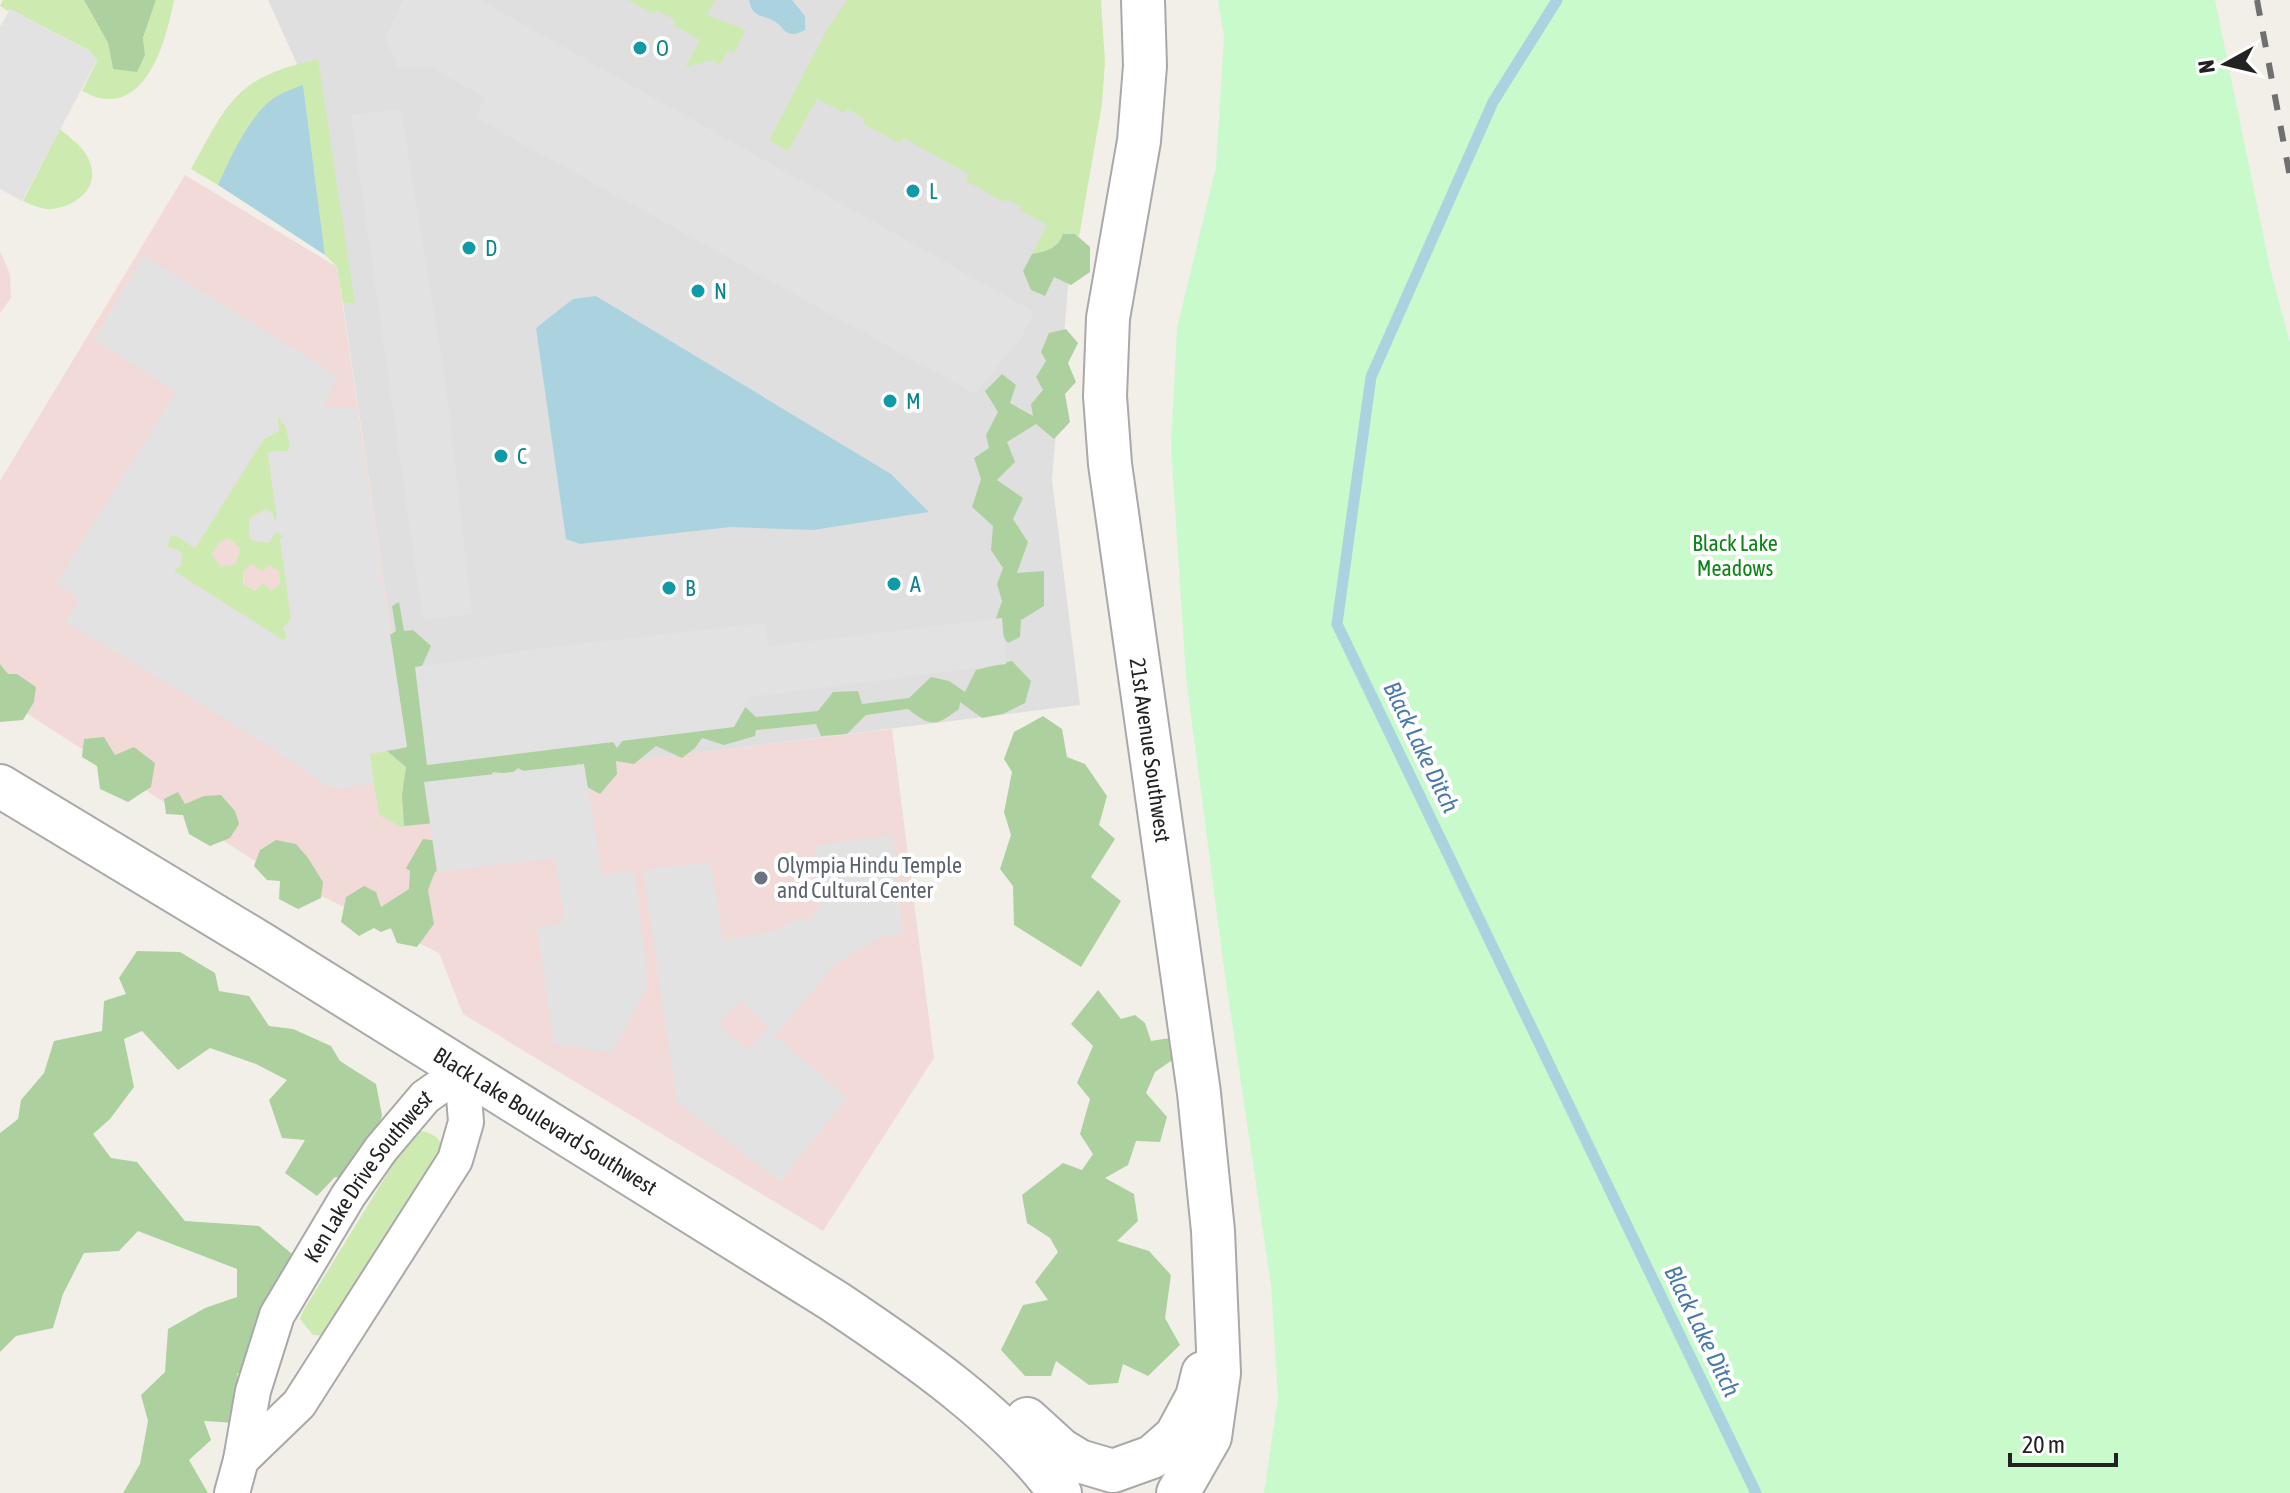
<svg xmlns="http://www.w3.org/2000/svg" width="2290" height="1493" font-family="'Asap Condensed',sans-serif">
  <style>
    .residential { fill: #e0dfdf }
    .commercial { fill: #f2dad9 }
    .grass { fill: #cdebb0; fill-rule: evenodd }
    .forest { fill: #add19e }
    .park { fill: #c8facc }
    .parking { fill: #e2e2e2; fill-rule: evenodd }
    .water { fill: #aad3df }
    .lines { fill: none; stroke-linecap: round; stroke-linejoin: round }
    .stream { stroke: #aad3df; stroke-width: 11 }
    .minor-casing { stroke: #a9a9a9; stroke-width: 38 }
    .tertiary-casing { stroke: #a9a9a9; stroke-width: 46 }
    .minor { stroke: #fff; stroke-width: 34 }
    .tertiary { stroke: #fff; stroke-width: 42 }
    .rail { stroke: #707070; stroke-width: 6; stroke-dasharray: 16 16; stroke-linecap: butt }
    .culture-dot { fill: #0f9aa8; stroke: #fff; stroke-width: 3 }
    .worship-dot { fill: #6b7280; stroke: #fff; stroke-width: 3 }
    .labels { text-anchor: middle; stroke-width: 8; stroke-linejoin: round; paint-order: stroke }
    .culture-label { font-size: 22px; fill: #0d838f; stroke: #fff; text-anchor: start }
    .park-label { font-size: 22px; fill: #0c8416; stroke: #fff }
    .street-label { font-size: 22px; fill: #222; stroke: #fff }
    .worship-label { font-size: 22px; fill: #5b616d; stroke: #fff; text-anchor: start }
    .water-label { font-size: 24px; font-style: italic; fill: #4a7aab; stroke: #fff }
  </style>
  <rect width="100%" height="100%" fill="#f2efe9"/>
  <path class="residential" d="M268,0H1056L1075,203L1052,480L1080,705L414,788L313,99Z"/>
  <g class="commercial">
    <path d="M185,175L337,267L414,787L892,729L934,1058L823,1231L463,1014L439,953L272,872L0,696V481Z"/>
    <path d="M0,251L10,274L11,298L0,313Z"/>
  </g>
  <g class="grass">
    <path d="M3,0H84L108,43L113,68L145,55L143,39L156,0H174C167,35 150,109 99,98C94,97 87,93 82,91L97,61L90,51L10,9L8,11L0,6Z"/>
    <path d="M628,0H715L707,15L746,30L734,53L728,50L719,66L712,60L685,67L700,40L673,25L675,20L657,10L654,14Z"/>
    <path d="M847,0H1101L1105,62L1102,104L1079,237L1075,234L1045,252L1032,254L1047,225L1020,210L1022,207L1006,199L1004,202L966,181L969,174L903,138L899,143L863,124L865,119L847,109L844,113L817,99L788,151L769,140L828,28Z"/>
    <path d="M318,59L355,303H343L337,267L325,255L303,86L258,114L232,156L218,185L191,169C230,99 235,78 318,59Z"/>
    <path d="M60,129C69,137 81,145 87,156C103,184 80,205 53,209C42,210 32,205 23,201Z"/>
    <path d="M277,415L286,427L290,445L287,451L268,453L277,519L274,521L266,509L249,519L250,540L276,532L286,537L280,539L291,619L287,638L283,640L173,571L166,547L171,536L175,535L196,547ZM229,538L240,548L236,564L221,567L211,554L220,542ZM252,564L262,572L270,565L279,571L280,584L271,591L263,583L255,591L243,584V571Z"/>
    <path d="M387,751L406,767L402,795L404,826L401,827L379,815L369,754Z"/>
    <path d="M419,1131C432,1132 442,1138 444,1152L328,1336L313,1335L300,1319L303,1311L411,1135Z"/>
  </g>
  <g class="forest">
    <path d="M84,0H156L143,38L145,55L137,72L113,69L108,43Z"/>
    <path d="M1063,234H1075L1090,247V272L1071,285L1054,277L1045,296L1031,290L1023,271L1032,254C1045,252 1059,248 1063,234Z"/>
    <path d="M1066,329L1078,343L1068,363L1076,382L1065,394L1070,422L1054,439L1036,424L1007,442L1015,462L997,480L1023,498L1013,519L1028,542L1017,573L1044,571V606L1021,620L1020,637L1008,643L994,624L1002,601L997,584L1003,568L991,550L993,526L972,507L981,479L974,458L989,448L986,435L998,412L985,391L1002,374L1016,385L1010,403L1033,416L1031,404L1043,390L1036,377L1046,361L1041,352L1049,333Z"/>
    <path d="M399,602L404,631L413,630L431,646L417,677L609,736L617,748L635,725L742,704L756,717L818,711L833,692L858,691L862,704L909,698L931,677L949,681L965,692L976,670L1012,661L1031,681L1025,703L1003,714L982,718L960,702L959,709C936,726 932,728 908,709L866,715L847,734L821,736L816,724L756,730L755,736L724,745L702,738L695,748L682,758L656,746L634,764L616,761L617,774L600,794L574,780L579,762L571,776L551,785L518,768L511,774L493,772L486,789L435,823L404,826L402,795L406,767L387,751L407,747L390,635L396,631L392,606Z"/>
    <path d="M0,664L8,674H17L36,687L34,702L23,720L0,722Z"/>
    <path d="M1043,716L1062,729L1067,757L1085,764L1107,796L1099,825L1115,839L1091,877L1121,901L1081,967L1014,925L1013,886L1000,869L1011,835L1004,812L1012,772L1004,759L1014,732Z"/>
    <path d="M104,737L115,755L134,747L155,763L151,787L128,802L100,789L97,766L82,757L84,739Z"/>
    <path d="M178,792L185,804L204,796L221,795L235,811L239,824L230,838L210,846L189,834L183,815L166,814L164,799Z"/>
    <path d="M423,839L438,841L443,868L435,872L428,890L434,924L417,947L397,943L391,928L381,932L374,928L359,936L341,922L346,897L364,886L376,892L381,907L409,889L410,871L406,868Z"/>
    <path d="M276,840L296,844L308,858L323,882L321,898L298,909L279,899L280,881L267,880L254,866L260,850Z"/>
    <path d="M137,951L180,952L215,973L219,991L249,996L269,1026L293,1029L331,1046L340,1061L376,1084L382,1115L377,1135L359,1182L335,1177L317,1196L285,1173L305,1140L282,1138L269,1100L287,1080L256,1064L210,1048L178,1070L142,1031L124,1039L134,1087L110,1119L93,1134L111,1158L137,1162L185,1221L259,1226L299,1260L296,1298L257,1314L276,1322L272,1354L237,1374L242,1396L235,1423L204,1421L211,1440L189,1460L208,1493H123L140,1464L148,1421L141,1395L165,1372L168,1329L205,1308L237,1297V1269L138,1231L119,1251L84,1253L63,1294L53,1328L16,1336L0,1352V1133L18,1119L21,1100L44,1073L54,1041L102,1031L104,1001L126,994L119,978Z"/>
    <path d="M1098,990L1121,1019L1135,1015L1145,1023L1151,1041L1176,1037L1181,1054L1155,1072L1146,1093L1167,1117L1160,1142L1136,1141L1128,1165L1105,1178L1134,1194L1138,1221L1117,1241L1149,1251L1171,1275L1165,1318L1180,1345L1148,1376L1123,1364L1118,1383L1089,1385L1056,1361L1051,1376H1025L1001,1350L1023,1305L1048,1300L1035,1282L1058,1252L1050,1238L1027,1223L1022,1195L1063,1163L1082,1170L1093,1154L1080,1134L1090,1099L1077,1083L1093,1046L1071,1024Z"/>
  </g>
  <path class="park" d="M1218,0H2215L2270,268L2290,343V1493H1264L1278,1397L1271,1285L1224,968L1186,677L1171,447L1177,328L1216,167L1224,37Z"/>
  <g class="parking">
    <path d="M403,0H480L1034,312L1021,338L975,394L476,118L485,97L429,67L399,68L385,39Z"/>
    <path d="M10,9L90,51L97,60L22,201L0,189V27Z"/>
    <path d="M401,109L446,386L472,614L423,620L351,115Z"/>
    <path d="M143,255L338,376L323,408L356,407L407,747L370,754L374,783L338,789L328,787L275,750L65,621L78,602L73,594L56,583L176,392L94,340ZM278,417L286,427L290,445L287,451L268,452L277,519L274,520L273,513L266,509L249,518L250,540L269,543L276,532L285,537L280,539L291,619L283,628L287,637L283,640L174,571L181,565L182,553L177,549L167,547L171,536L175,535L195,548L264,439L279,431Z"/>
    <path d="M1002,618L1006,664L751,697L734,727L427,765L415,667L544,648L765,623L769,646Z"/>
    <path d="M584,764L602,875L634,870L648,985L613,1053L554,1044L537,927L558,924L564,915L555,858L437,872L424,782Z"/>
    <path d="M893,835L903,934L883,936L833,966L775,1036L848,1097L780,1182L677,1102L643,870L711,862L723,940L775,931L791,921L809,919L821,905L814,846ZM741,1001L768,1027L747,1050L719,1024Z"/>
  </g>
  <g class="water">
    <path d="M749,0H792L805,16V30C783,41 786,26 772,20C758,14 752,16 749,0Z"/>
    <path d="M303,85L325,255L218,185C230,158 252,109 279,95C286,91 295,88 303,85Z"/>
    <path d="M596,296L891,474L929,512L813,530L730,527L580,544L566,539L536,328L573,299Z"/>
  </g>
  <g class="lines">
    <path class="stream" d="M1557,0L1493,102L1371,377L1337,624L1756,1493"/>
    <g class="minor-casing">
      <g id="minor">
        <path d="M241,1460L299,1404L455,1160L466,1122L462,1071"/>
        <path id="s1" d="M232,1493L241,1460L253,1391L277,1315L348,1196L381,1149L425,1097L462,1071"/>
      </g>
    </g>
    <g class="tertiary-casing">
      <g id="tertiary">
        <path id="s2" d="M1143,0L1145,66L1139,141L1108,318L1105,396L1110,464L1199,1093L1213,1231L1219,1373L1210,1437L1178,1493"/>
        <path id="s3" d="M0,786L260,943L834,1301C912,1353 1005,1417 1060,1493"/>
        <path d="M1027,1419L1061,1450L1079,1461L1113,1471L1152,1457L1176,1436L1197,1397L1203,1373"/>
      </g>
    </g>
    <use href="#minor" class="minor"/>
    <use href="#tertiary" class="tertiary"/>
    <path class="rail" d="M2257,0L2290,177"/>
  </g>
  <g class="culture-dot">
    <circle cx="640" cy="48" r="8"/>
    <circle cx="913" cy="191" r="8"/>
    <circle cx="469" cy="248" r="8"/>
    <circle cx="698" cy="291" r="8"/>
    <circle cx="890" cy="401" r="8"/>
    <circle cx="501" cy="456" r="8"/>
    <circle cx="894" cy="584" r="8"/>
    <circle cx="669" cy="588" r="8"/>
  </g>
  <circle class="worship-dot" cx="761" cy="878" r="8"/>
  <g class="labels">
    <g class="culture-label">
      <text x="656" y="56">O</text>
      <text x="929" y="199">L</text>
      <text x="485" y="256">D</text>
      <text x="714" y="299">N</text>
      <text x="906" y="409">M</text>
      <text x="517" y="464">C</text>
      <text x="910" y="592">A</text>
      <text x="685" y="596">B</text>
    </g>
    <g class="park-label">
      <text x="1735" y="551">Black Lake<tspan x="1735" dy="25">Meadows</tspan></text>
    </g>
    <g class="street-label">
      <text dy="8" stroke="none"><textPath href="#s2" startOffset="756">21st Avenue Southwest</textPath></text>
      <text dy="8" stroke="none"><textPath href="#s3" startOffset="640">Black Lake Boulevard Southwest</textPath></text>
      <text dy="8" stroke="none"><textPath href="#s1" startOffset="350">Ken Lake Drive Southwest</textPath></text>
    </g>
    <g class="worship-label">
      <text x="777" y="873">Olympia Hindu Temple<tspan x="777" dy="25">and Cultural Center</tspan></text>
    </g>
    <g class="water-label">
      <text transform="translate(1421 747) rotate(64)" y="8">Black Lake Ditch</text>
      <text transform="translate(1702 1331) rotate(64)" y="8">Black Lake Ditch</text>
    </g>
  </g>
  <g transform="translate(2226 64) rotate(262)" stroke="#ffffff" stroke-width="6" paint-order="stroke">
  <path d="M0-6L14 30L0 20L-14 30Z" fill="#222222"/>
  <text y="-12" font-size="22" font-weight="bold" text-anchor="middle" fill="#222222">N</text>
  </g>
  <path d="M2010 1453v12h106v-12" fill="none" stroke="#222222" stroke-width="4"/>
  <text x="2022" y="1453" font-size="24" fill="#222222" stroke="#ffffff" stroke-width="6" paint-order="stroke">20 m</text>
</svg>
